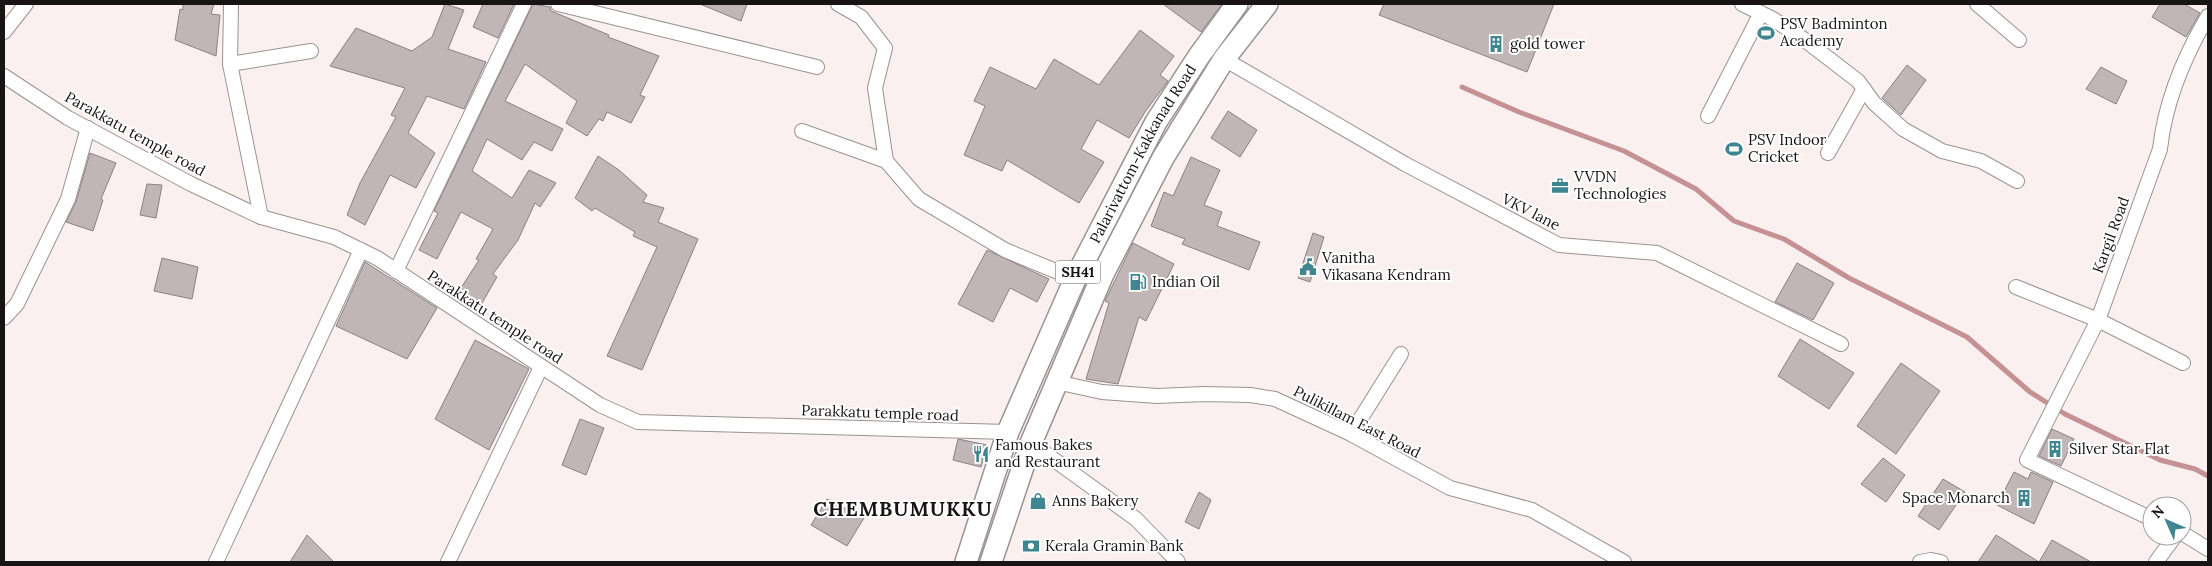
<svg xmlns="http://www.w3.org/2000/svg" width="2212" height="566" font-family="Lora,serif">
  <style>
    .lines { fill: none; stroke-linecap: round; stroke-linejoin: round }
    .stream { stroke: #c59195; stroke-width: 5 }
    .building { fill: #c0b6b7; stroke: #8b8182 }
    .minor-casing { stroke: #9b9292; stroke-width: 16 }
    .primary-casing { stroke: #9b9292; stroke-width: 24 }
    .minor { stroke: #fff; stroke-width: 14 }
    .primary { stroke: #fff; stroke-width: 21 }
    .labels { text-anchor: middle; stroke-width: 4; stroke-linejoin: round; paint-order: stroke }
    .shield { fill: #fff; stroke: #5d5a5b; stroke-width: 1 }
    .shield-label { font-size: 14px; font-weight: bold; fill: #181415 }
    .poi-label { font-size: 15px; fill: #181415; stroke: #fff; text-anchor: start }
    .street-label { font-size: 15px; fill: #181415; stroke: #fff }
    .district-label { font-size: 20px; font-weight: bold; letter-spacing: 1px; fill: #181415; stroke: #fff }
  </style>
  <rect width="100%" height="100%" fill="#faf0f0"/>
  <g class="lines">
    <path class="stream" d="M1462,87L1519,112L1624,151L1696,189L1734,221L1784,239L1849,278L1967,337L2030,392L2065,414L2160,460L2195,469L2208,476"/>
  </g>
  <g class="building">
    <path d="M183,4H214L211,14L220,15L216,56L175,40L180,9L183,10Z"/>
    <path d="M445,4L464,10L448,49L486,62L464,109L427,96L408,133L435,153L416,188L390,175L365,225L347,215L360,183L396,117L391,115L405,88L330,66L356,28L412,51L432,37Z"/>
    <path d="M483,4H514L498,38L473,27Z"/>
    <path d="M533,4L550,7L551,11L609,35L608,37L659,56L640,95L645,97L631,123L607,112L603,121L599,119L587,136L566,123L577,101L525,64L505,101L563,129L552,151L534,142L522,160L487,139L472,171L512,198L529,170L556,183L540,207L535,203L518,240L493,274L497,277L478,310L457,294L479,260L476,259L493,229L461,212L437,259L419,250L438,213L434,211Z"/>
    <path d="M700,4H747L741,21Z"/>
    <path d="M1163,4H1222L1201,32Z"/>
    <path d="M1384,4H1554L1527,72L1379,15Z"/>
    <path d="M2160,4H2184L2200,13L2186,37L2152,17Z"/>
    <path d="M1140,30L1174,56L1160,75L1168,81L1145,112L1129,138L1097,120L1081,149L1104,162L1079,203L1007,160L1002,171L964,155L985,106L974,101L990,67L1036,89L1054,59L1099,85Z"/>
    <path d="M1907,65L1926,80L1901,115L1882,98Z"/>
    <path d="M2101,67L2127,81L2116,104L2086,89Z"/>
    <path d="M1228,111L1257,130L1240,157L1211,138Z"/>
    <path d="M90,153L116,163L101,199L103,200L93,231L66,222L76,202Z"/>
    <path d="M598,156L619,170L647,195L643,202L664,208L658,222L698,239L642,370L607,356L657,247L633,236L635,232L595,208L592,211L575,198Z"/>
    <path d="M1191,157L1220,170L1204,205L1222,212L1217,226L1260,242L1249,270L1182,244L1185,239L1151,226L1164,192L1173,196Z"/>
    <path d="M147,184L162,185L156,218L140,215Z"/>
    <path d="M1313,233L1324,237L1310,282L1298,278Z"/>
    <path d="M1133,243L1174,264L1146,321L1139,317L1118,384L1086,379L1109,303L1105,301Z"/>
    <path d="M987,250L1049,279L1037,302L1010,288L993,322L958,304Z"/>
    <path d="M162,258L198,267L192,299L154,291Z"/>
    <path d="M365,262L437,308L407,359L336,326Z"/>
    <path d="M1797,263L1834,283L1813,320L1775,302Z"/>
    <path d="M1800,339L1854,373L1829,409L1778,376Z"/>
    <path d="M475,340L529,369L489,450L435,419Z"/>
    <path d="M1901,363L1940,391L1896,454L1857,426Z"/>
    <path d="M580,419L604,428L586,475L562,465Z"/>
    <path d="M2052,429L2074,439L2061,466L2039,456Z"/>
    <path d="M958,439L987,445L981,467L953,460Z"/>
    <path d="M1883,458L1905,475L1886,502L1861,484Z"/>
    <path d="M2014,472L2028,479L2031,472L2053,482L2034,524L1997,505Z"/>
    <path d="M1943,479L1965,492L1939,530L1918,516Z"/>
    <path d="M1199,492L1211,500L1199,529L1185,522Z"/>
    <path d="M827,499L864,518L847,546L811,525Z"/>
    <path d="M307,535L334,562H290Z"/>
    <path d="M1996,535L2039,562L2052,540L2091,562H1978Z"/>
  </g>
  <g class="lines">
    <g class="minor-casing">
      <g id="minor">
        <path d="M231,4L230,64L261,217"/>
        <path d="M558,4L817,67"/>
        <path d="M838,4L861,17L885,48L875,88L886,161L919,199L1005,250L1075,279"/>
        <path d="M1742,4L1773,19L1802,38L1858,81L1874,103L1903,129L1942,151L1981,161L2017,181"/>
        <path d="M1977,4L2019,40"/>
        <path d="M4,32L26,4"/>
        <path d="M1224,59L1405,164L1559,245L1657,253L1841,344"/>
        <path d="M230,64L311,51"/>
        <path d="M4,76L68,118L191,184L261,217L334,237L377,258L600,405L638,422L1008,432"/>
        <path d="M1708,116L1761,13"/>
        <path d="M802,131L886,161"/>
        <path d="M1828,153L1864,89"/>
        <path d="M396,271L524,4"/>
        <path d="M2016,287L2098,320L2183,363"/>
        <path d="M4,318L17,304L68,199L88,128"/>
        <path d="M1056,382L1102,392L1157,396L1204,394L1250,395L1275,399L1351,434L1450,488L1532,510L1624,562"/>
        <path d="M1351,434L1401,354"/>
        <path d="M1031,443L1136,519L1178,562"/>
        <path d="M2152,519L2027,460L2098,320L2160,149C2165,103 2185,55 2208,16"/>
        <path d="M2182,533L2208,549"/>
        <path d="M216,562L361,250"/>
        <path d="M448,562L541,367"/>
        <path d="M1920,562L1931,560L1941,562"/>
        <path d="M2156,562L2175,536"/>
      </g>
    </g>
    <g class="primary-casing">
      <g id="primary">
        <path id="s1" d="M966,562L1008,432L1075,279L1156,122L1199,56L1237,4"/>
        <path d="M991,562L1031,443L1103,274L1163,158L1224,59L1267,4"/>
      </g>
    </g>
    <use href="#minor" class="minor"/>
    <use href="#primary" class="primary"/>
  </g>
  <defs>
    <g id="stadium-bare" transform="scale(1.35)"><path d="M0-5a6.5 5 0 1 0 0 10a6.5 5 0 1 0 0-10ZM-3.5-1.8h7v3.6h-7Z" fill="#408691" stroke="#fff" stroke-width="2.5" paint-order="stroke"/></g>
    <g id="building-bare" transform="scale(1.35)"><path d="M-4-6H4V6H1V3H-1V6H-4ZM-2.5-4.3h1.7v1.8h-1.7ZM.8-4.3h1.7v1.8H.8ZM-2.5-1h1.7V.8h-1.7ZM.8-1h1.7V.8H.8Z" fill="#408691" stroke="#fff" stroke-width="2.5" paint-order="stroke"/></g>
    <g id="office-bare" transform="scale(1.35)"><path d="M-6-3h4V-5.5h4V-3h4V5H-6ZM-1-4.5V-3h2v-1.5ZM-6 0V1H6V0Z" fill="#408691" stroke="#fff" stroke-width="2.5" paint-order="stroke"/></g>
    <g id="civic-bare" transform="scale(1.35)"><path d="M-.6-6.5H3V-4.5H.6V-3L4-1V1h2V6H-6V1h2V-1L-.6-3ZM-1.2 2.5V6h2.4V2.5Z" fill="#408691" stroke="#fff" stroke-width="2.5" paint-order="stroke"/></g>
    <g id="fuel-bare" transform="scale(1.35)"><path d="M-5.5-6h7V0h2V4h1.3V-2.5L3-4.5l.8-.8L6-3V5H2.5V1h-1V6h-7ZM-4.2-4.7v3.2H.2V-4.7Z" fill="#408691" stroke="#fff" stroke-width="2.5" paint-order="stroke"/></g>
    <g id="restaurant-bare" transform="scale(1.35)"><path d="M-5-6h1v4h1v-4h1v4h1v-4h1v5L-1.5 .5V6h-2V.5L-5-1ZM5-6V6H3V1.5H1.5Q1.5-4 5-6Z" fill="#408691" stroke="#fff" stroke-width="2.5" paint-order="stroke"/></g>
    <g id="shop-bare" transform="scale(1.35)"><path d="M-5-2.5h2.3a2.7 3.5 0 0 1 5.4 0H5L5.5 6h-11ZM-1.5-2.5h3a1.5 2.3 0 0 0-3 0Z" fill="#408691" stroke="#fff" stroke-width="2.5" paint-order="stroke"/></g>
    <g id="bank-bare" transform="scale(1.35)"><path d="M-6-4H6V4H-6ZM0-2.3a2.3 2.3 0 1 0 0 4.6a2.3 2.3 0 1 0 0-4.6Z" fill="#408691" stroke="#fff" stroke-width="2.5" paint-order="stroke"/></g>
  </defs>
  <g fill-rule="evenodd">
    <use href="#stadium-bare" x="1766" y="33"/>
    <use href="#building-bare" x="1496" y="44"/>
    <use href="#stadium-bare" x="1734" y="149"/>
    <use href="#office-bare" x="1560" y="186"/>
    <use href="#civic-bare" x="1308" y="267"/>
    <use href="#fuel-bare" x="1138" y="282"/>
    <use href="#building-bare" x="2055" y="449"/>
    <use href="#restaurant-bare" x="981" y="454"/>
    <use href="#building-bare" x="2024" y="498"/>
    <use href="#shop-bare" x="1038" y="501"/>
    <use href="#bank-bare" x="1031" y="546"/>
  </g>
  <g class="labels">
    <rect class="shield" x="1055.5" y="260.5" width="45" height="23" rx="4"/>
    <g class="shield-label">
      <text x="1078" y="277">SH41</text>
    </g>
    <g class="poi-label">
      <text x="1780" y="29">PSV Badminton<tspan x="1780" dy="17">Academy</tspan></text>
      <text x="1510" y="49">gold tower</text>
      <text x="1748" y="145">PSV Indoor<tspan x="1748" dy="17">Cricket</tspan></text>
      <text x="1574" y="182">VVDN<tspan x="1574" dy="17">Technologies</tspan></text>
      <text x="1322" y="263">Vanitha<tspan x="1322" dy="17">Vikasana Kendram</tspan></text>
      <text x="1152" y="287">Indian Oil</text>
      <text x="995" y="450">Famous Bakes<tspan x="995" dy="17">and Restaurant</tspan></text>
      <text x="2069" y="454">Silver Star Flat</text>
      <text x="2010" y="503" text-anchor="end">Space Monarch</text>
      <text x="1052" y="506">Anns Bakery</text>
      <text x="1045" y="551">Kerala Gramin Bank</text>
    </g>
    <g class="street-label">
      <text transform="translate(135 134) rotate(29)" y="5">Parakkatu temple road</text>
      <text dy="5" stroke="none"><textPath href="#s1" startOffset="446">Palarivattom-Kakkanad Road</textPath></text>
      <text transform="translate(1531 212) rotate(27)" y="5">VKV lane</text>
      <text transform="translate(2111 235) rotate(-70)" y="5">Kargil Road</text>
      <text transform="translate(495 317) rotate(33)" y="5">Parakkatu temple road</text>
      <text transform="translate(880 413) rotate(2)" y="5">Parakkatu temple road</text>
      <text transform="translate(1357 422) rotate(27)" y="5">Pulikillam East Road</text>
    </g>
    <g class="district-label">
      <text x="903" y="516">CHEMBUMUKKU</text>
    </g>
  </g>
  <rect width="2212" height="566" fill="none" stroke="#181415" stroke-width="10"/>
  <g transform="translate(2167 521) rotate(315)"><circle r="24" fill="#ffffff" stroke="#a3a1a1"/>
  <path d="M0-4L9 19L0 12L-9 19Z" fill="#408691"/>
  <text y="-8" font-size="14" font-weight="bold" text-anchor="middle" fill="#181415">N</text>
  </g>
</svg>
